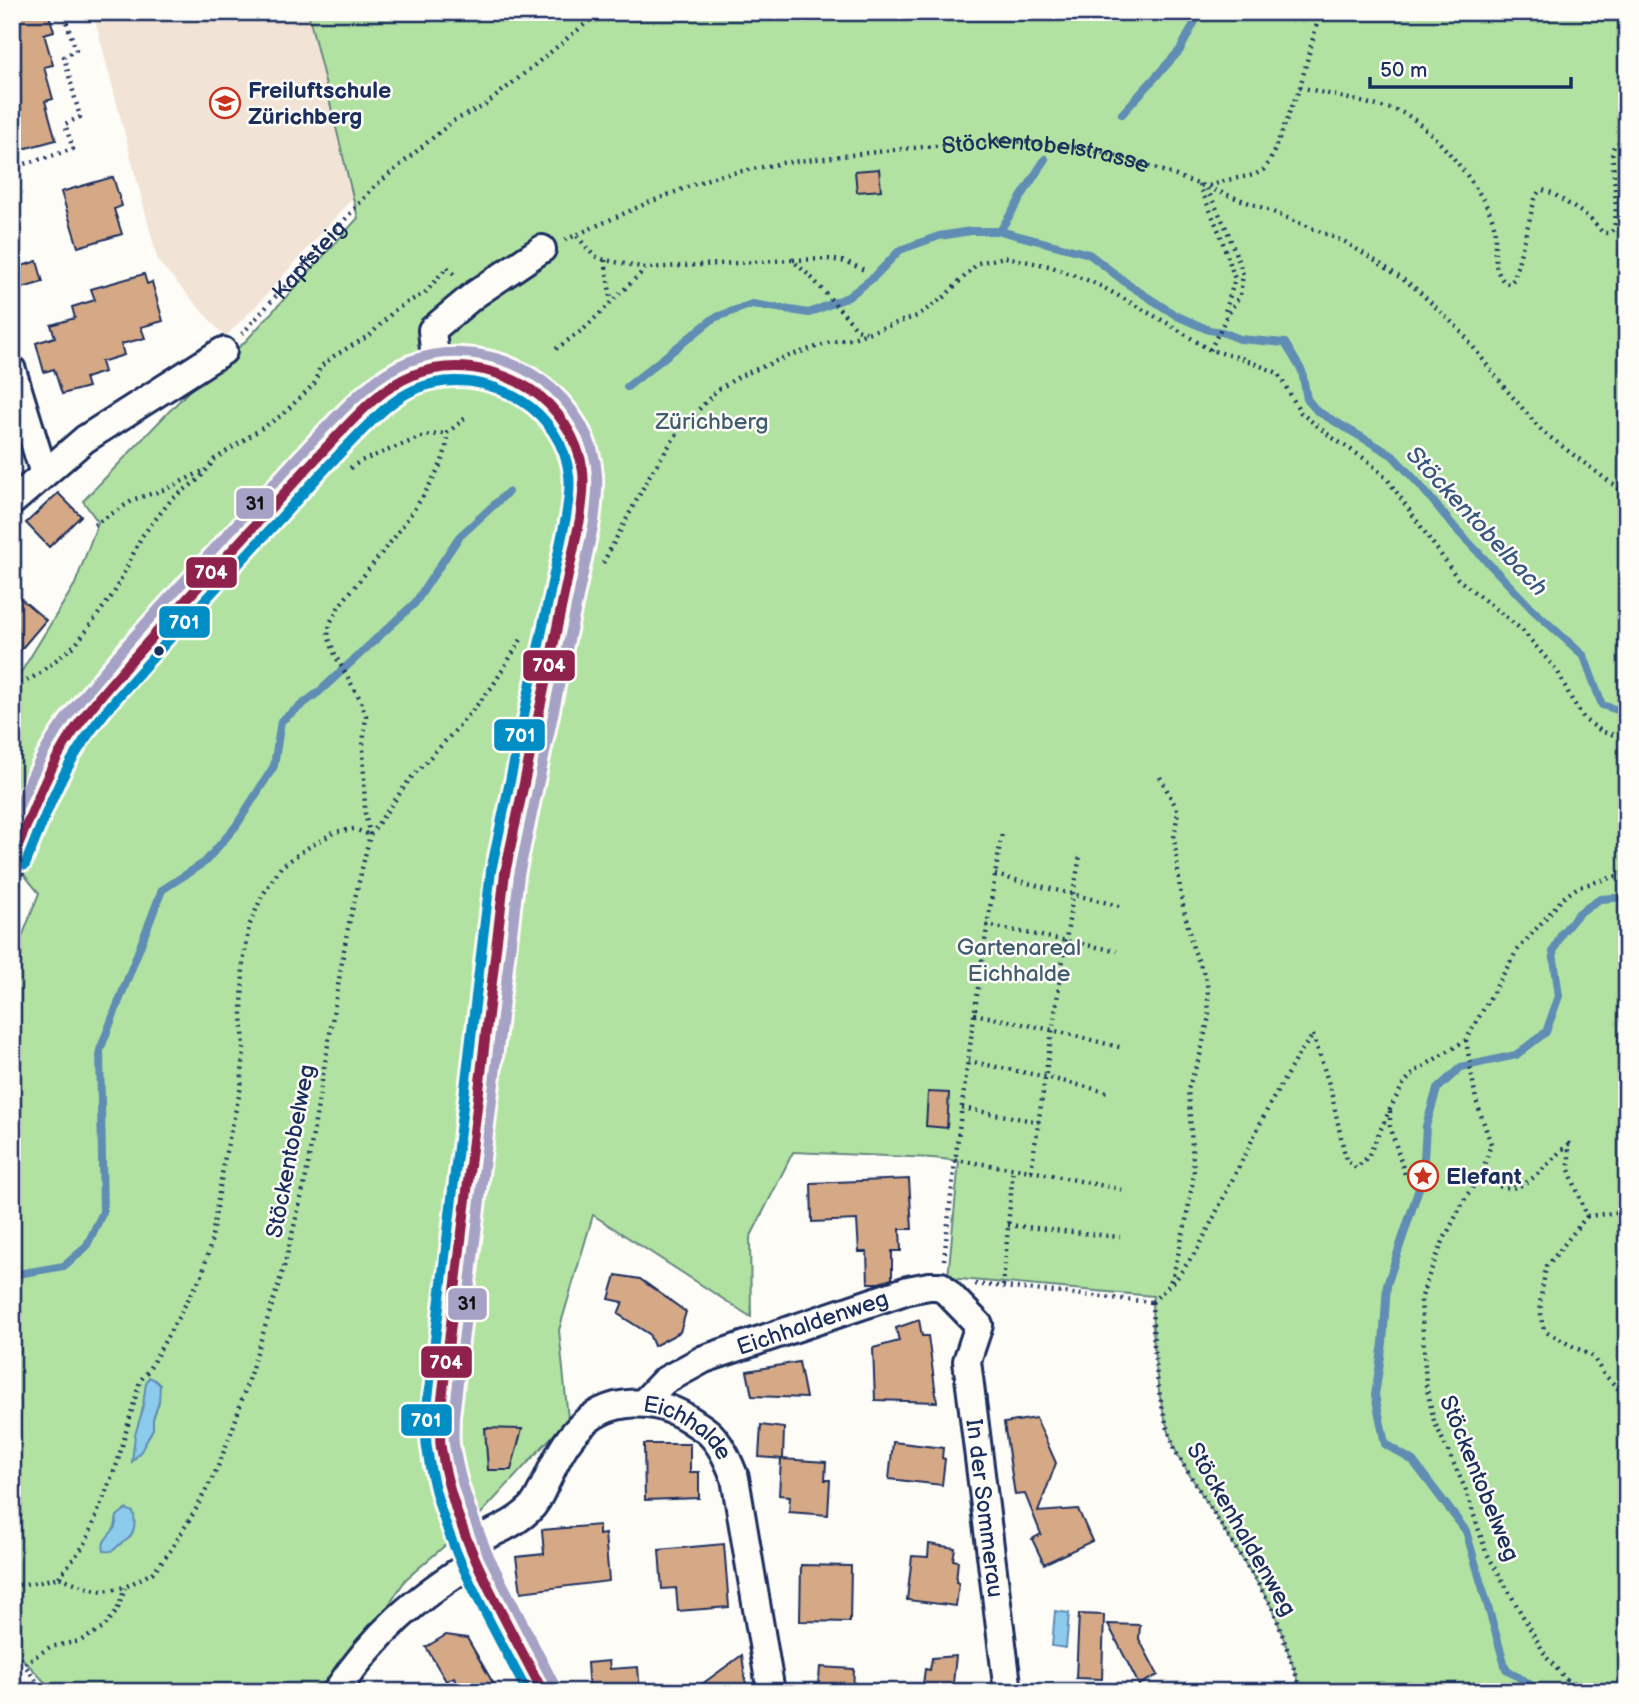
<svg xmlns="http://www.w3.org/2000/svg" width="1639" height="1704" font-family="'Balsamiq Sans',sans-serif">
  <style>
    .built { fill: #f1e3d5 }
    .green { fill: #b1e2a2; stroke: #668880; stroke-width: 2 }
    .water { fill: #8ccbec; stroke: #5f8db3; stroke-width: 2 }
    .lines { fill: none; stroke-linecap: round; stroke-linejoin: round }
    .stream { stroke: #5f8db3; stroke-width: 8 }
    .building { fill: #d5a986; stroke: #1b2f5e; stroke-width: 2 }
    .minor-casing { stroke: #1b2f5e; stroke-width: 32 }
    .major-casing { stroke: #1b2f5e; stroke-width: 38 }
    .path { stroke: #1b2f5e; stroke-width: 4.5; stroke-dasharray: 2 5; stroke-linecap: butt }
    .minor { stroke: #fdfcf7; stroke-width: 26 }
    .major { stroke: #ffdf80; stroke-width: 33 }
    .bus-1-casing { stroke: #fdfcf7; stroke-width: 16 }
    .bus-2-casing { stroke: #fdfcf7; stroke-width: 16 }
    .bus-3-casing { stroke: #fdfcf7; stroke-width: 16 }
    .bus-1 { stroke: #8e224d; stroke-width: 10 }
    .bus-2 { stroke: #008dc5; stroke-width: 10 }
    .bus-3 { stroke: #a5a2c6; stroke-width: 10 }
    .bus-dot { fill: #1b2f5e; stroke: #fdfcf7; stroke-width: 2.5 }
    .labels { text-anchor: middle; stroke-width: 5; stroke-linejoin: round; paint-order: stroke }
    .poi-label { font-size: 23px; font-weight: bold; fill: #1b2f5e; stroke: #fdfcf7; text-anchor: start }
    .street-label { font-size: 23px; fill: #1b2f5e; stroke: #fdfcf7 }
    .park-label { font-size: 23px; fill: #405c6f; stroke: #fdfcf7 }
    .water-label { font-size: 24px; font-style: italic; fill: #375682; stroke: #fdfcf7 }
    .line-badge { stroke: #fdfcf7; stroke-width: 2.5 }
    .badge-label { font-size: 19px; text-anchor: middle; font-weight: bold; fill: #fff }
    .pale-badge-label { font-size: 19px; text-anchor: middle; font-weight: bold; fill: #111 }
  </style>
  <rect width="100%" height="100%" fill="#fdfcf7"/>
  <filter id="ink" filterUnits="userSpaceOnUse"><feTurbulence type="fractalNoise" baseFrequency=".0143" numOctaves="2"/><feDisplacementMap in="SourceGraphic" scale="14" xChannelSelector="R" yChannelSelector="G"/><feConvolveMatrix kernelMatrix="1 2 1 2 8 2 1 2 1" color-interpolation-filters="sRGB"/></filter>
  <g filter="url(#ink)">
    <path class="built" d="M93,12H312L356,194L258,304L225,337L158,261Z"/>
    <path class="green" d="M308,12H1627V1692H1302L1273,1608L1178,1456C1160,1415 1155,1374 1153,1329C1153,1318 1151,1307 1153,1296L948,1278L959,1161L933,1158L793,1152L750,1238L751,1317L593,1215L559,1330L568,1419L477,1518L406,1579L332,1692H54L22,1658L12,1670V963L39,893L12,860V687L75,584L98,522L83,501L205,374L244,343L358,218Z"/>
    <g class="water">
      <path d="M149,1377L155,1380L160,1385L159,1402L153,1419V1429L141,1451L132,1462L135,1435L142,1412L146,1383Z"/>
      <path d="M126,1509L133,1512C136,1520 135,1533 128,1539C126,1541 121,1543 119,1545C113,1551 112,1552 104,1551C101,1538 110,1537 115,1527C116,1524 116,1520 117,1516Z"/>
      <path d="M1055,1611L1069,1613L1066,1648L1052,1646Z"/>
    </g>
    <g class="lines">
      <g class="stream">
        <path d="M1122,114L1180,50L1200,12"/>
        <path d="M1000,231L1045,159"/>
        <path d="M627,387L714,318L752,304L809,313L848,297L874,277L900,250L939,236L971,231H1000L1089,254L1129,285L1177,316L1209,330L1222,332L1240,339L1285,343L1302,371L1307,399L1317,411L1392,455L1418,483L1456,529L1533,610L1584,656L1602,705L1627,713"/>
        <path d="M12,1275L64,1266L86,1247L103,1212L100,1050L162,890L205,862L236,826L274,766L281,721L320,691L415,603L459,537L508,492"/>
        <path d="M1542,1692L1506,1669L1466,1531L1413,1461L1385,1444L1375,1395L1383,1343L1387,1285L1423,1176L1426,1126L1437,1089L1461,1067L1516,1055L1546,1032L1559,996L1553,952L1562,933L1579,913L1600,899L1627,897"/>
      </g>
    </g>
    <g class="building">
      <path d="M12,12H48L54,31L44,34L53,65L44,67L53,99L45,101L56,140L12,152Z"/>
      <path d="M879,169L881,190L857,192L855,171Z"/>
      <path d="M113,177L122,206L114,209L122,234L78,247L61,192Z"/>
      <path d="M37,261L43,282L19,289L13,269Z"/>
      <path d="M144,274L147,284L152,282L163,321L141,327L145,338L121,344L124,355L101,362L104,372L85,378L88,387L62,394L54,369L44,372L36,343L55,337L51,325L75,318L72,307L95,300L91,289Z"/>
      <path d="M58,493L81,516L49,547L26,523Z"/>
      <path d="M12,591L46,620L12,660Z"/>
      <path d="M928,1092L949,1093L947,1128L926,1126Z"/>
      <path d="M909,1179L912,1229H900L901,1251H892V1279L879,1283H868L867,1252H859L857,1220L812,1222L811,1183Z"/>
      <path d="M616,1275L640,1279L686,1312L680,1332L654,1346L649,1334L618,1314L623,1302L609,1299Z"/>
      <path d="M919,1320L922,1336H928L937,1402L875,1400L873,1348L899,1341L896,1328Z"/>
      <path d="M799,1362L806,1398L752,1396L747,1371Z"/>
      <path d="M1036,1418L1056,1463L1038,1512L1078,1509L1092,1541L1044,1564L1032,1539L1041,1534L1025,1494L1015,1495L1004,1423Z"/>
      <path d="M761,1425L784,1428L783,1459L759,1457Z"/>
      <path d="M485,1428L522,1429L511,1470H488Z"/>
      <path d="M893,1442L943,1448L942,1458L945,1459L942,1485L889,1479Z"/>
      <path d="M644,1444H690V1472H699V1498L645,1500Z"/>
      <path d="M781,1459L826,1462L825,1480H830L828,1515L789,1512L790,1496L779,1495Z"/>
      <path d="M599,1525V1535L605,1534L609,1581L521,1592L516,1557L544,1554L542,1530Z"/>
      <path d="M724,1544L729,1607L678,1611L676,1588L662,1589L659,1550Z"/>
      <path d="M929,1544L955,1548L953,1560L958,1561L956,1582L959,1583L956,1606L907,1600L912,1556L928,1557Z"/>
      <path d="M801,1565L851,1566L850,1622L800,1621Z"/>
      <path d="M1079,1614L1104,1615L1102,1679L1076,1678Z"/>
      <path d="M1108,1624L1140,1625L1139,1639L1158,1675L1139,1685Z"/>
      <path d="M446,1635L467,1638L493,1683L478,1692H462L454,1677L446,1681L426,1647Z"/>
      <path d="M742,1655L747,1692H691Z"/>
      <path d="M956,1656L952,1692H922L925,1669L930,1670L932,1658Z"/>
      <path d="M609,1661L610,1669L638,1667L640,1692H589L587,1663Z"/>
      <path d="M820,1667L854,1669L853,1692H818Z"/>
    </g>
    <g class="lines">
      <g class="minor-casing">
        <g id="minor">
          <path d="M436,368L432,330L474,295L542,249"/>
          <path d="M12,370L44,474"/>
          <path d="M12,502L85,439L223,351"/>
          <path id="s3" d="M644,1402L664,1381L704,1359L908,1290L929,1286H941L979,1325L967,1361L1008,1692"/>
          <path id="s4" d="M468,1542C489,1535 512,1526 529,1510C538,1502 542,1489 548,1478C555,1462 563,1445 575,1432C607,1395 658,1396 695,1423C701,1427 708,1431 712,1436C723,1448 729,1463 735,1478L771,1692"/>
          <path d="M336,1692C375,1633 416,1598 475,1561"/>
        </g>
      </g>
      <g class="major-casing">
        <path id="major" d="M12,860C29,821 43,780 65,744C86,711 112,682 138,653C176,609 216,567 256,524C282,495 308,466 335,438C359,414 380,388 413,375C453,359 499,367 534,392C559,409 578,441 583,471C585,487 582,503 580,519L505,873L440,1416C441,1427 439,1439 441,1449C447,1488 461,1525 475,1561L543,1692"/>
      </g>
      <g class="path">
        <path d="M1300,87C1325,93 1349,99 1374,105C1384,108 1396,109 1405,114C1433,128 1484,191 1493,221C1499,243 1488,263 1505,283L1509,284L1514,279L1534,202C1536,196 1537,192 1543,190L1552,193L1590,218L1603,233C1608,233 1609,234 1613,230C1619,221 1613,164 1612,151L1615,144L1624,141L1627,142"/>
        <path d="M12,168L73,149L65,124L80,117L64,57L76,50L63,12"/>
        <path d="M1199,184L1220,234L1235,279L1225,312L1226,317"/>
        <path d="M577,236L594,256L605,260L646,268L792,260L813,279L857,329L866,332"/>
        <path id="s1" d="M565,240L645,204L713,177L782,163L902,149L1002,140L1083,148L1133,160L1263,208L1345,242L1385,267L1414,287L1460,330L1504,387L1543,432L1627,495"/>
        <path d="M605,260L611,300"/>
        <path d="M793,260L828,259L847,262L864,270"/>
        <path id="s2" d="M242,334L375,186L453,121L484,106L600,12"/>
        <path d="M556,349L584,329L645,269"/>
        <path d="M1210,350L1226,318L1240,295L1243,274L1227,230L1206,187L1227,180L1254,175L1263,170L1270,161L1300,87L1320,12"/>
        <path d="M350,468L361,461L424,436L447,433"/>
        <path d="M94,525L135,499L166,489L203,471"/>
        <path d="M603,563L650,475L678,432L717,390L740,376L786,357L831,342L850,339L917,316L944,297L978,263L1005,257L1049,266L1097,284L1167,323L1210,350L1241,358L1278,373L1301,413L1330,436L1368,461L1388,480L1458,579L1522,630L1558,672L1572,700L1585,720L1603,732L1627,738"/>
        <path d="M15,688L40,673L76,644L114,593L142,536L171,500L199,479L215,459L282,415L314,384L320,367L334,356L370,335L396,309L426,292L447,267L457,277"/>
        <path d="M1160,777L1178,811L1174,838L1181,897L1193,948L1207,981L1209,1016L1200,1055L1188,1089L1194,1174L1186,1221L1173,1276L1168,1286"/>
        <path d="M370,835L365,813L363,745L366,715L360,699L336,657L328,636L330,623L339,606L394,538L424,495L441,464L446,449L447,433L468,416"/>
        <path d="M995,875L1120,906"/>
        <path d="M986,925L1117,951"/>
        <path d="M974,1014L1052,1030L1123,1048"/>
        <path d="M1313,1035L1330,1087L1346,1160L1356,1168L1368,1157L1391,1107L1404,1083L1416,1071L1466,1040L1516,952L1563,898L1578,887L1624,874L1627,870"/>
        <path d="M1466,1040L1476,1100L1491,1144L1481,1176L1467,1195L1444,1239L1427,1280L1421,1300L1426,1385L1434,1421L1465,1488L1486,1552L1547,1658L1566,1679L1595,1692"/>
        <path d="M968,1061L1046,1077L1111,1093"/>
        <path d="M962,1108L1039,1122"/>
        <path d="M1390,1111V1126L1406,1178"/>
        <path d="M955,1160L1031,1171L1073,894L1080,856"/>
        <path d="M1031,1171L1124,1190"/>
        <path d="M1481,1176C1488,1180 1498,1187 1506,1188C1531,1190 1551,1157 1569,1144V1170L1587,1216L1614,1213H1627"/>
        <path d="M1587,1216L1547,1266L1545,1272L1540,1303L1542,1324L1544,1329L1548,1333L1593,1357L1603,1373L1627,1398"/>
        <path d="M1008,1225L1120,1237"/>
        <path d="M944,1260C959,1117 979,974 1002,832"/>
        <path d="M975,1284L1152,1302"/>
        <path d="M1003,1286L1013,1169"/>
        <path d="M1152,1302C1154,1357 1156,1405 1178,1456L1273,1608L1302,1692"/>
        <path d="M1152,1302L1177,1278L1199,1247L1270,1104L1297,1057L1313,1035"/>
        <path d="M59,1577L85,1544L117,1464L140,1381L148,1371L202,1275L211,1242L225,1156L241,1087L244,1049L242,1013L243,963L249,926L262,896L281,867L304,850L335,832L354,829L370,835"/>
        <path d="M12,1586L40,1582L59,1577L91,1589L104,1591L125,1587L152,1573L169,1553L196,1509L217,1469L233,1428L284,1267L305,1182L347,932L370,835L410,779L462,723L492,687L522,638"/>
        <path d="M44,1692L24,1664L50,1647L80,1641L103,1628L117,1611L125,1588"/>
      </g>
      <use href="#minor" class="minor"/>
      <use href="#major" class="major"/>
      <g class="bus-1-casing">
        <path id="bus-1" d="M12,859C29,821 43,780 65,744C86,711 112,682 138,653C177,609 217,567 256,524C284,494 311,463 339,434C361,411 383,387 413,375C452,360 495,367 530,389C558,407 578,439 583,471C585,487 582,504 580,519L505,873L440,1416C441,1427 439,1438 441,1448C454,1536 503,1614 543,1692"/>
      </g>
      <g class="bus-2-casing">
        <path id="bus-2" d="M25,865C41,827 55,786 78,750C97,719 123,691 147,664C186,620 225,578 265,535C294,504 321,472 351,442C371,422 390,400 416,389C451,374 491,381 522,401C547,417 566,445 569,475C571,488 568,503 566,517L491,871L426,1416C427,1426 425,1437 427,1448C438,1536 487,1615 527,1692"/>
      </g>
      <g class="bus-3-casing">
        <path id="bus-3" d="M12,823C26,789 40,754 62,724C82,695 106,669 129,642C166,600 205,559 243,517C272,486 299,454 329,424C352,400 376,375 407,362C452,344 504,353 543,381C572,402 595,439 597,475C598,490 596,506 594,522L519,875L454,1416C454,1426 453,1435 454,1444C459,1482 474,1520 488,1555L555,1686"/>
      </g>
      <use href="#bus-1" class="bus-1"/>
      <use href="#bus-2" class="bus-2"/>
      <use href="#bus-3" class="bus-3"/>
    </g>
  </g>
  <defs>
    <g id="school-ring" transform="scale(1.575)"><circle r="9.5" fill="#fdfcf7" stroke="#c8321e" stroke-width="1.5"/><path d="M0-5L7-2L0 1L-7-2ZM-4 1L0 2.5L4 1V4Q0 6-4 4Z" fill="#c8321e"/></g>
    <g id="sight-ring" transform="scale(1.575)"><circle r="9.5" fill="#fdfcf7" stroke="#c8321e" stroke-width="1.5"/><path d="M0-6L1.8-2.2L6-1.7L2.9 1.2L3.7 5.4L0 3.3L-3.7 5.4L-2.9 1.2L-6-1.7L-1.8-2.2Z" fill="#c8321e"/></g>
  </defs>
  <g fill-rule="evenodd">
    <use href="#school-ring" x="225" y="103"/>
    <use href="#sight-ring" x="1423" y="1176"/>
  </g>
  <circle class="bus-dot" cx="159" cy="651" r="6"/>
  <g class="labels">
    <g class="poi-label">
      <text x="248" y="98">Freiluftschule<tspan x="248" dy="26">Zürichberg</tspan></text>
      <text x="1446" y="1184">Elefant</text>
    </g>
    <g class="street-label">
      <text dy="8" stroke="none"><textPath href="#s1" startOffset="497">Stöckentobelstrasse</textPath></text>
      <text dy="8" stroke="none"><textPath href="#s2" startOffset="100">Kapfsteig</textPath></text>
      <text transform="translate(290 1151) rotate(-79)" y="8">Stöckentobelweg</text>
      <text dy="8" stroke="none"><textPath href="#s3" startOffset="189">Eichhaldenweg</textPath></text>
      <text dy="8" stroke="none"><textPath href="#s4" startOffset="289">Eichhalde</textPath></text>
      <text transform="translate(1480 1478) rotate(68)" y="8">Stöckentobelweg</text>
      <text dy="8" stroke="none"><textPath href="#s3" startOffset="564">In der Sommerau</textPath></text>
      <text transform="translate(1242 1529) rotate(60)" y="8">Stöckenhaldenweg</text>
    </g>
    <g class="park-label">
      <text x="712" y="429">Zürichberg</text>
      <text x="1019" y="955">Gartenareal<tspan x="1019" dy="26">Eichhalde</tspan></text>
    </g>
    <g class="water-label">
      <text transform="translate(1477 521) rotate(47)" y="8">Stöckentobelbach</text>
    </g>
  </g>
  <g class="line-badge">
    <rect x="235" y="487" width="40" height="33" rx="7" fill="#a5a2c6"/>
    <rect x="185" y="556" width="53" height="33" rx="7" fill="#8e224d"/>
    <rect x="158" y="605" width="53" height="34" rx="7" fill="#008dc5"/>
    <rect x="522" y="649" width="54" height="33" rx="7" fill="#8e224d"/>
    <rect x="493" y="718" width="53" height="34" rx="7" fill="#008dc5"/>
    <rect x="447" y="1287" width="41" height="34" rx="7" fill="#a5a2c6"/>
    <rect x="420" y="1345" width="53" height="34" rx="7" fill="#8e224d"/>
    <rect x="400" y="1403" width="53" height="34" rx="7" fill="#008dc5"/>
  </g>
  <g class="badge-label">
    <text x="211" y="579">704</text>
    <text x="184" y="629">701</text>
    <text x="549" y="672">704</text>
    <text x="520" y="742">701</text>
    <text x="446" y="1369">704</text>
    <text x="426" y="1427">701</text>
  </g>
  <g class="pale-badge-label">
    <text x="255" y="510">31</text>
    <text x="467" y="1310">31</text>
  </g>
  <rect width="1639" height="1704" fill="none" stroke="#fdfcf7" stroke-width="42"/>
  <rect x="21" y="21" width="1597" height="1662" fill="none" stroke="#1b2f5e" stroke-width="2.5" filter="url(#ink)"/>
  <path d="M1370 77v10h201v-10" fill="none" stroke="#1b2f5e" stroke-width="3.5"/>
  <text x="1380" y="77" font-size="21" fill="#1b2f5e" stroke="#fdfcf7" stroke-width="5" paint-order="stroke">50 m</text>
</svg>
